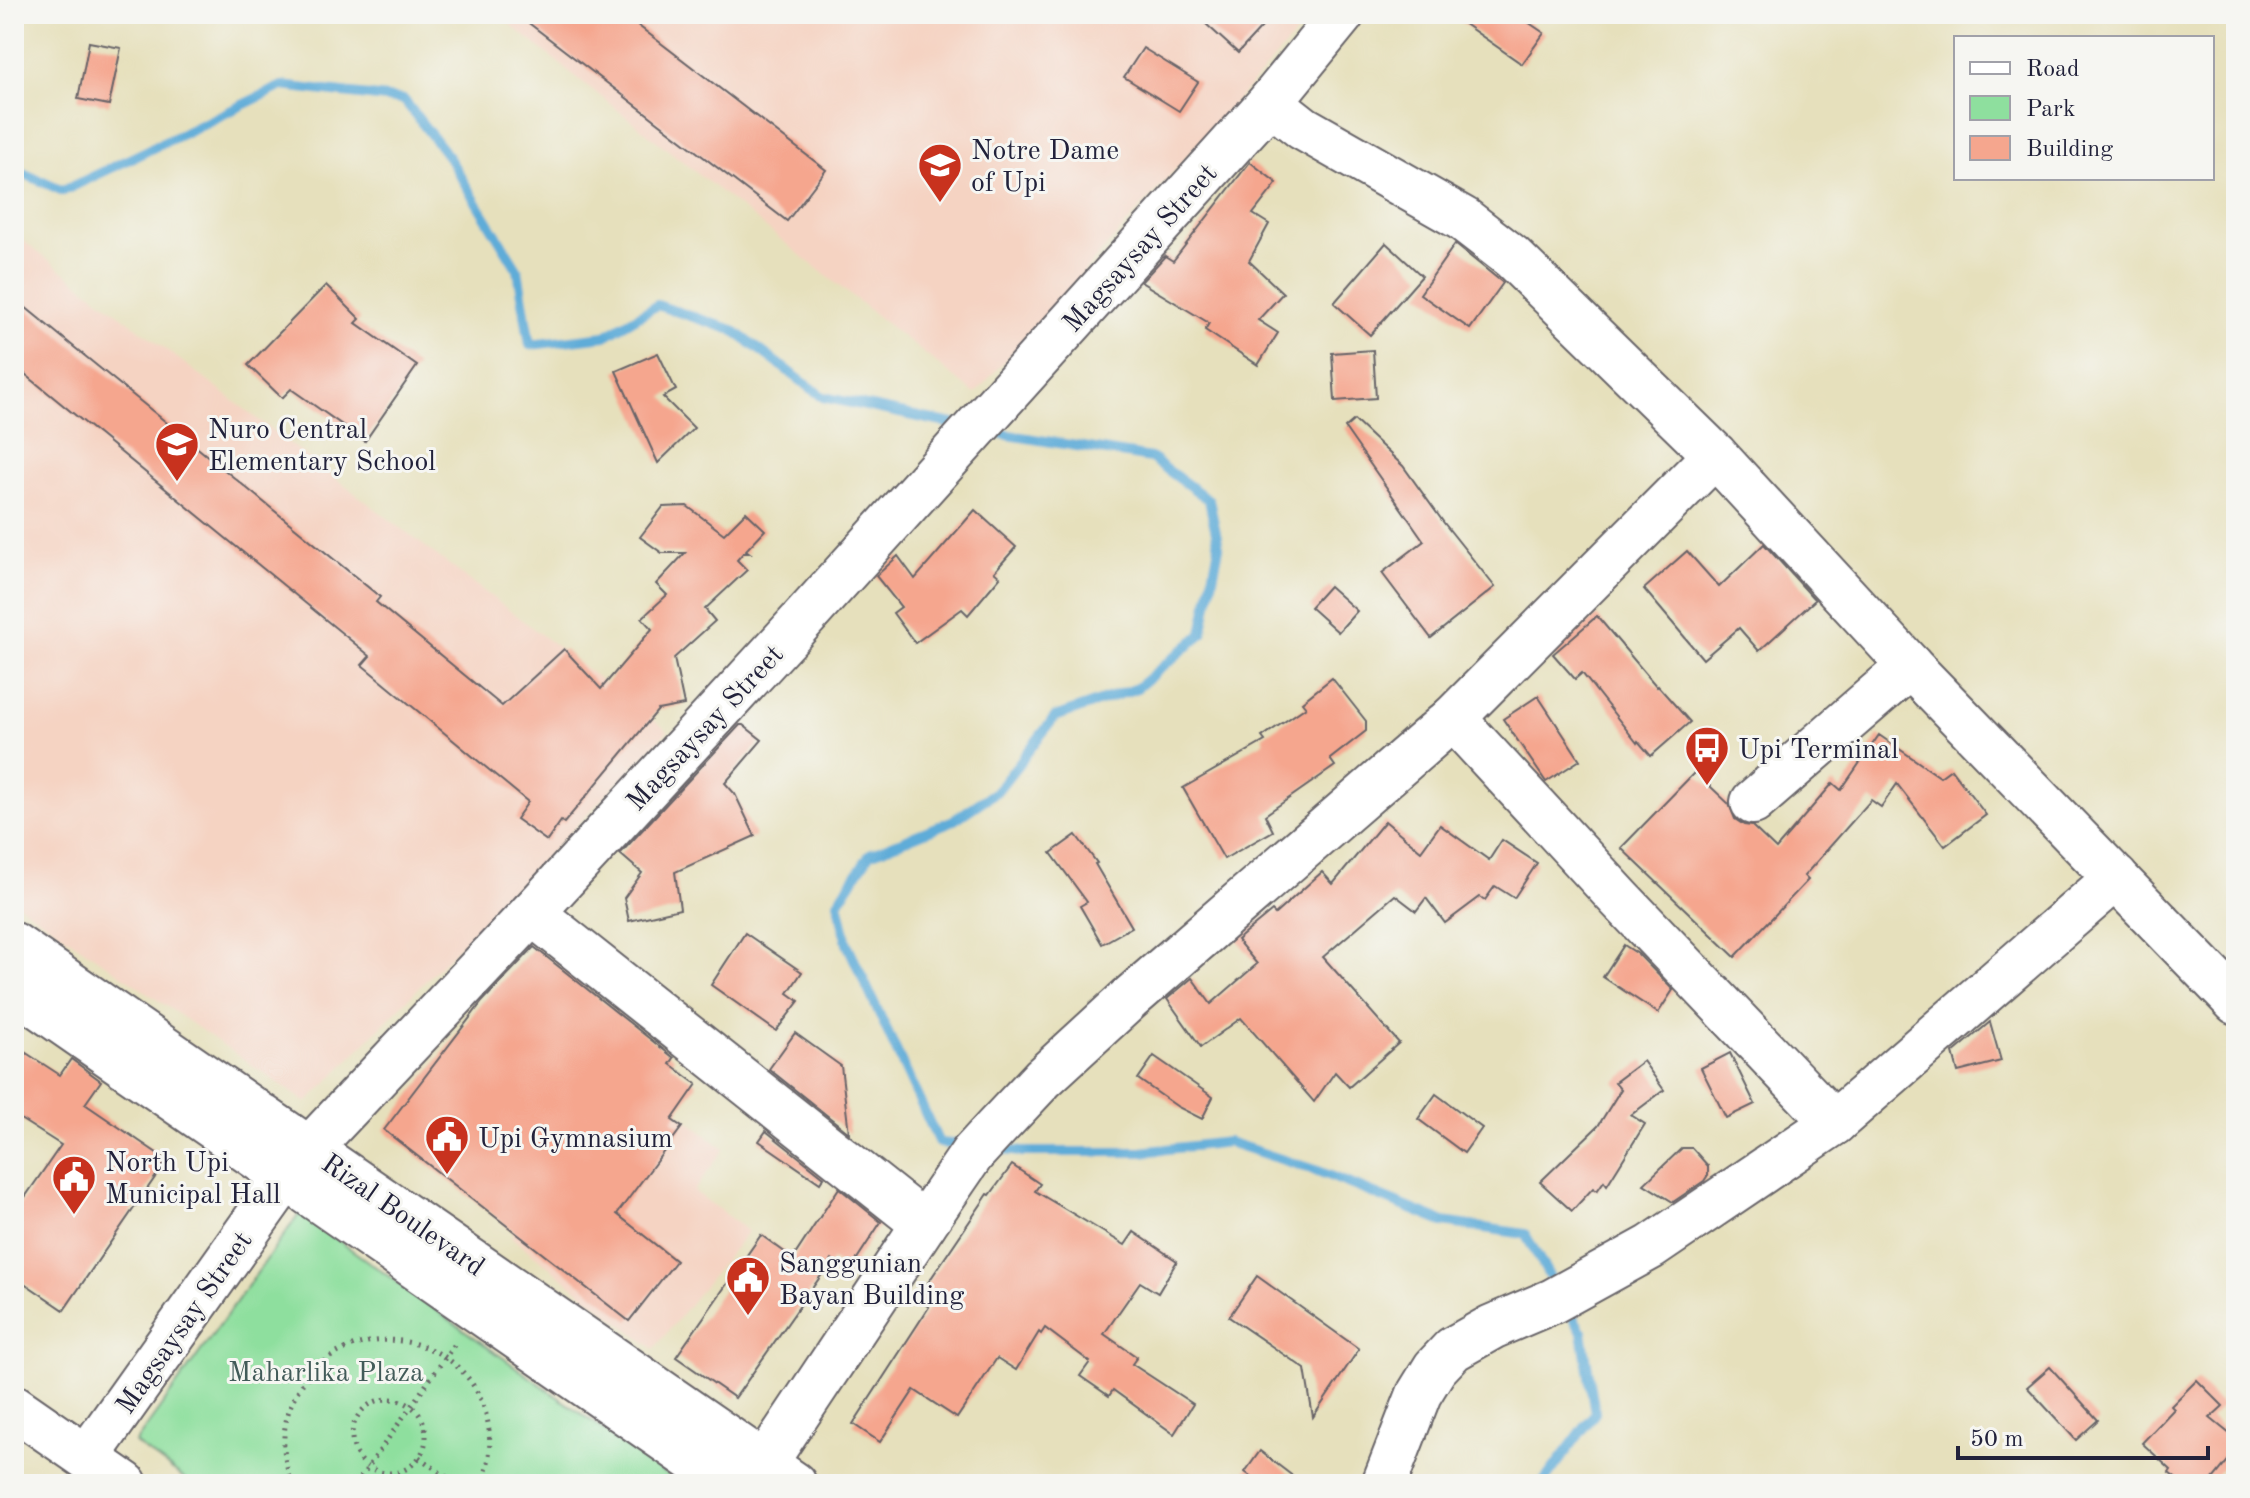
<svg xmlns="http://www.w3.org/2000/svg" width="2250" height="1498" font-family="'Old Standard TT',serif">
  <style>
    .built { fill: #f5d3c2 }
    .green { fill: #8edf9e; stroke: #58806c; stroke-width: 2 }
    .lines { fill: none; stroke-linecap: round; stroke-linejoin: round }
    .stream { stroke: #5eacd8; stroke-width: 10 }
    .building { fill: #f5a68e }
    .minor-casing { stroke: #676468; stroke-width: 48 }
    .major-casing { stroke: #676468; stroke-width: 48 }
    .path { stroke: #676468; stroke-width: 5; stroke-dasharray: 2 6; stroke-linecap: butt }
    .minor { stroke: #fff; stroke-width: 44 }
    .major { stroke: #fff; stroke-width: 44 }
    .labels { text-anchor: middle; stroke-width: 6; stroke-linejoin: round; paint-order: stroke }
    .poi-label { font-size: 28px; fill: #22223b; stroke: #f6f6f2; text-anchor: start }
    .street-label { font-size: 28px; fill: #22223b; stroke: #f6f6f2 }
    .park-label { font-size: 28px; fill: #425b59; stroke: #f6f6f2 }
  </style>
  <rect width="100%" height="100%" fill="#f6f6f2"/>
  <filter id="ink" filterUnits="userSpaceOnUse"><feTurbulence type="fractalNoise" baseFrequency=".0125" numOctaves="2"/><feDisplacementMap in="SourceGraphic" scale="16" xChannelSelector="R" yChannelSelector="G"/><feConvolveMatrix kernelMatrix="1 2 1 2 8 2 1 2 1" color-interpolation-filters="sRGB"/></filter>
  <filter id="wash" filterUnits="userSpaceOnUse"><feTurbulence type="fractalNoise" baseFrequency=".006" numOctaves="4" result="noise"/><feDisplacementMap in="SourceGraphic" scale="32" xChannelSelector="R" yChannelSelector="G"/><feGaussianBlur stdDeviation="1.8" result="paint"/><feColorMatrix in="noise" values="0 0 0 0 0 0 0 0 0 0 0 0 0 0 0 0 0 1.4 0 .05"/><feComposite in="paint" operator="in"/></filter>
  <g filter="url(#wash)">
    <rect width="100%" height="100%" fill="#e6e0bc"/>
    <g class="built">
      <path d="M497,14H1314L975,394Z"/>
      <path d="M14,234L668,731L307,1103L14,901Z"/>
      <path d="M634,1079L724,1149L694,1191L748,1231L654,1349L511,1237Z"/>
    </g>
    <path class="green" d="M300,1213L680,1484H192L135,1443Z"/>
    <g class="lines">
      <g class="stream">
        <path d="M14,169L63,191L282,86L404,100L449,158L518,270L530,345L605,336L657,305L733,330L823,397L962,426"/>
        <path d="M963,1145L939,1143L847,944L838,902L870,854L954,820L997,791L1055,717L1137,688L1202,634L1219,547L1209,500L1151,458L990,432"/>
        <path d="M995,1149L1022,1152H1141L1228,1142L1318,1171L1443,1222L1525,1234L1556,1288"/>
        <path d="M1542,1484L1595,1413L1582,1332L1566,1305"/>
      </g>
    </g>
    <g id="blocks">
      <g class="building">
        <path d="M517,14H623L826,170L787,221Z"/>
        <path d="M1195,14H1274L1238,53Z"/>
        <path d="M1450,14H1516L1544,33L1522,64Z"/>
        <path d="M89,42L121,48L109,105L78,99Z"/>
        <path d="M1143,48L1198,82L1179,111L1124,77Z"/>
        <path d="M1250,162L1277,183L1253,214L1269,224L1249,261L1283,293L1258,320L1278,333L1258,365L1205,330L1209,323L1141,282L1165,256L1173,261Z"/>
        <path d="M1386,243L1422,276L1370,335L1334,303Z"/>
        <path d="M1455,244L1503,283L1470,329L1420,294Z"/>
        <path d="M326,285L360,319L356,323L417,366L365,441L291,389L282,398L248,365Z"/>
        <path d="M14,298L380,597L376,602L502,706L564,649L601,689L652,629L642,618L667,595L656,584L685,553H662L640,537L663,507L687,506L724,534L746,512L765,530L746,550L750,553H743L737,560L747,570L705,609L715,621L674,658L684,705L658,710L564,823L561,821L547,841L516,819L528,802L362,665L370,656L14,365Z"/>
        <path d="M1373,350L1376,398L1335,401L1332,353Z"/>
        <path d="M658,353L676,390L663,397L694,428L658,463L616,371Z"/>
        <path d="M1354,420L1403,466L1444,523L1495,587L1431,638L1382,573L1424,541L1345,428Z"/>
        <path d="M975,510L1016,547L994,572L1000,577L968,615L962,609L915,643L893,613L901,607L876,576L898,556L915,579Z"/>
        <path d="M1764,544L1815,600L1759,651L1739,628L1703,659L1644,589L1687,551L1719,587Z"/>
        <path d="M1329,586L1357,611L1338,632L1310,607Z"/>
        <path d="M1597,616L1657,687L1658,686L1690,722L1651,756L1638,741L1637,743L1582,673L1575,679L1553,654Z"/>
        <path d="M1332,678L1366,721V731L1330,759L1335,766L1265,815L1273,831L1224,859L1183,788L1265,741L1262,737L1306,707L1302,702Z"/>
        <path d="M1538,696L1580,760L1546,782L1503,719Z"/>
        <path d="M740,725H743L762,740L725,783L735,794L755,836L675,872L680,909L629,921L624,898L642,873L620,854Z"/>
        <path d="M1879,735L1940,777L1951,769L1986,815L1945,846L1897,784L1881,807L1871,800L1804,876L1808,880L1735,957L1621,848L1695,772L1729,804L1735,819L1744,825L1752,826L1776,849L1833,783L1841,790Z"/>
        <path d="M1385,821L1421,851L1440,825L1489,860L1502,840L1537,863L1514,898L1495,886L1485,900L1480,897L1445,923L1426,898L1416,911L1395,895L1323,957L1399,1043L1349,1087L1335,1072L1314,1102L1241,1018L1201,1047L1167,999L1192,978L1211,1004L1257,964L1237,940L1272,911L1275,914L1322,872L1333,884Z"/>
        <path d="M1076,835L1097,863L1095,864L1132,927L1102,944L1080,906L1087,902L1051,853Z"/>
        <path d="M745,933L802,972L788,993L799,1001L776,1031L711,985Z"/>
        <path d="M1624,945L1638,954L1673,990L1658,1013L1603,977Z"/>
        <path d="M534,947L674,1058L670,1064L697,1084L672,1120L682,1127L617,1214L676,1261L629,1321L384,1130L482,1002Z"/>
        <path d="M1990,1022L2001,1061L1958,1072L1953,1053Z"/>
        <path d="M795,1033L841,1066L849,1133L769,1069Z"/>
        <path d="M14,1045L60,1075L71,1059L101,1081L85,1104L167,1160L64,1310L14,1276V1213L61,1145L14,1115Z"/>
        <path d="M1730,1053L1755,1104L1726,1118L1701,1068Z"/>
        <path d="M1154,1056L1213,1097L1202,1119L1178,1107L1138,1079Z"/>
        <path d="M1643,1061L1664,1090L1631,1115L1645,1124L1607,1185L1604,1181L1597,1191L1593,1188L1572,1211L1540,1182L1598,1126L1621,1089L1615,1082Z"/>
        <path d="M1436,1094L1482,1128L1464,1153L1418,1119Z"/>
        <path d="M766,1131L824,1177L820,1183L759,1141Z"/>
        <path d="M1682,1148H1692L1708,1166V1175L1704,1181L1673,1202L1644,1184Z"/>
        <path d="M1012,1165L1040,1184L1035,1191L1125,1245L1134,1232L1177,1261L1158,1293L1140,1282L1104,1334L1137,1357L1132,1364L1193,1404L1174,1434L1113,1390L1109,1396L1080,1376L1090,1362L1045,1328L1041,1334L1039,1332L1016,1370L997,1358L957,1418L914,1390L880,1442L853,1424L929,1307L917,1299L988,1194L990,1195Z"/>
        <path d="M839,1188L881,1222L849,1271L832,1260L735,1398L676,1357L761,1235L793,1258Z"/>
        <path d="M1257,1276L1359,1349L1313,1417L1305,1369L1229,1317Z"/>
        <path d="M2050,1367L2098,1420L2076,1440L2027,1387Z"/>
        <path d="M2197,1380L2223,1406L2210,1418L2236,1439V1451L2209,1484H2183L2169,1473L2171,1470L2142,1443L2174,1409L2171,1406Z"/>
        <path d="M1260,1451L1273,1461L1303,1484H1261L1245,1472Z"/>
      </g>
    </g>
  </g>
  <g filter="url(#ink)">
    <use href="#blocks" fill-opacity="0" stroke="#676468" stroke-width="2"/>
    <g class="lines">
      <g class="minor-casing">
        <g id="minor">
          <path d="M1270,102L1303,128L1463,219L1512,257L1715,455L1910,666L2236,1002"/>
          <path d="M1453,718L1620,899L1834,1123"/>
          <path d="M1753,802L1910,666"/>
          <path d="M532,913L924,1224"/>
          <path d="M14,1407L125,1484"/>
          <path d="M87,1457L286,1177L309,1149L532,913L786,638L1270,102L1342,14"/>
          <path d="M751,1484L924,1224L972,1154L995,1129L1043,1078L1129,999L1453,718L1715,455"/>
          <path d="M1384,1484L1419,1394L1435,1368L1453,1349L1492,1327L1553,1301L1651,1247L1834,1123L2116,878"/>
        </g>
      </g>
      <g class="major-casing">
        <g id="major">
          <path d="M14,945L794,1484"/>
          <path d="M14,989L729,1484"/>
        </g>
      </g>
      <g class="path">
        <circle cx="389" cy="1436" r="37"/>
        <path d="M419,1457L456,1484"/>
        <path d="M293,1484C280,1456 281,1423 295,1396C343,1307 477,1329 489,1430C491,1449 489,1467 481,1484"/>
        <path d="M356,1484L457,1341"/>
      </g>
      <use href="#minor" class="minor"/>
      <use href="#major" class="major"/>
    </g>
  </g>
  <defs>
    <g id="school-pin" transform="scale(2.3)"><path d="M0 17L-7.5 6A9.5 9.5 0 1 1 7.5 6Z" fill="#c8321e" stroke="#f6f6f2"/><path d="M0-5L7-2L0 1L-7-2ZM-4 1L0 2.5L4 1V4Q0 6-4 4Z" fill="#fff"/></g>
    <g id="bus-pin" transform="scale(2.3)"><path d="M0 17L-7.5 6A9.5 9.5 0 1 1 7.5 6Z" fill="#c8321e" stroke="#f6f6f2"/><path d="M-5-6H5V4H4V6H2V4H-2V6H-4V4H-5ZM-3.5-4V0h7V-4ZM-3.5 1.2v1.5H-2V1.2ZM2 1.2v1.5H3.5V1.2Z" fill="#fff"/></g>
    <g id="civic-pin" transform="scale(2.3)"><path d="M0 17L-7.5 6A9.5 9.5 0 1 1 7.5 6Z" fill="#c8321e" stroke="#f6f6f2"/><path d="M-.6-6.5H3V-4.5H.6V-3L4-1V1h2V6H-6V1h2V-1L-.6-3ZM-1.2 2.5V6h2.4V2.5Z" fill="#fff"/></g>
  </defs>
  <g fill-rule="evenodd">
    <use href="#school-pin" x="940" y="165"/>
    <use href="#school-pin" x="177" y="444"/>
    <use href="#bus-pin" x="1707" y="748"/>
    <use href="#civic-pin" x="447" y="1137"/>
    <use href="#civic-pin" x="74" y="1177"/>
    <use href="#civic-pin" x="748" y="1278"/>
  </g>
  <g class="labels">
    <g class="poi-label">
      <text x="971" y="159">Notre Dame<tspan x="971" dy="32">of Upi</tspan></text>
      <text x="208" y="438">Nuro Central<tspan x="208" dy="32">Elementary School</tspan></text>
      <text x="1738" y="758">Upi Terminal</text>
      <text x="478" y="1147">Upi Gymnasium</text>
      <text x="105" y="1171">North Upi<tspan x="105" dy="32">Municipal Hall</tspan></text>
      <text x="779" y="1272">Sanggunian<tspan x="779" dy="32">Bayan Building</tspan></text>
    </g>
    <g class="street-label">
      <text transform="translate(1139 247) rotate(-48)" y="10">Magsaysay Street</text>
      <text transform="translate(704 727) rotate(-47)" y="10">Magsaysay Street</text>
      <text transform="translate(404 1214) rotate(35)" y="10">Rizal Boulevard</text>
      <text transform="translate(183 1322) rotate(-55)" y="10">Magsaysay Street</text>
    </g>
    <g class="park-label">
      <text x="326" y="1381">Maharlika Plaza</text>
    </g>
  </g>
  <rect width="2250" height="1498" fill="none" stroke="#f6f6f2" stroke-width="48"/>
  <rect x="1954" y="36" width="260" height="144" fill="#f6f6f2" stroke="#a1a1a9" stroke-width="2"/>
  <rect x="1970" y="62" width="40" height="12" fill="#ffffff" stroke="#a1a1a9" stroke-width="2"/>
  <text x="2026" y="76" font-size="24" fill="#22223b">Road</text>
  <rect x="1970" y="96" width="40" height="24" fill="#8edf9e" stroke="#a1a1a9" stroke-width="2"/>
  <text x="2026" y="116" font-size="24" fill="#22223b">Park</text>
  <rect x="1970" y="136" width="40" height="24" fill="#f5a68e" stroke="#a1a1a9" stroke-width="2"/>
  <text x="2026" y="156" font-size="24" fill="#22223b">Building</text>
  <path d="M1958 1446v12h250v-12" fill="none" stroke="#22223b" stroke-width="4"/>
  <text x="1970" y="1446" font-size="24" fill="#22223b" stroke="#f6f6f2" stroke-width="6" paint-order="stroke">50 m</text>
</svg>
